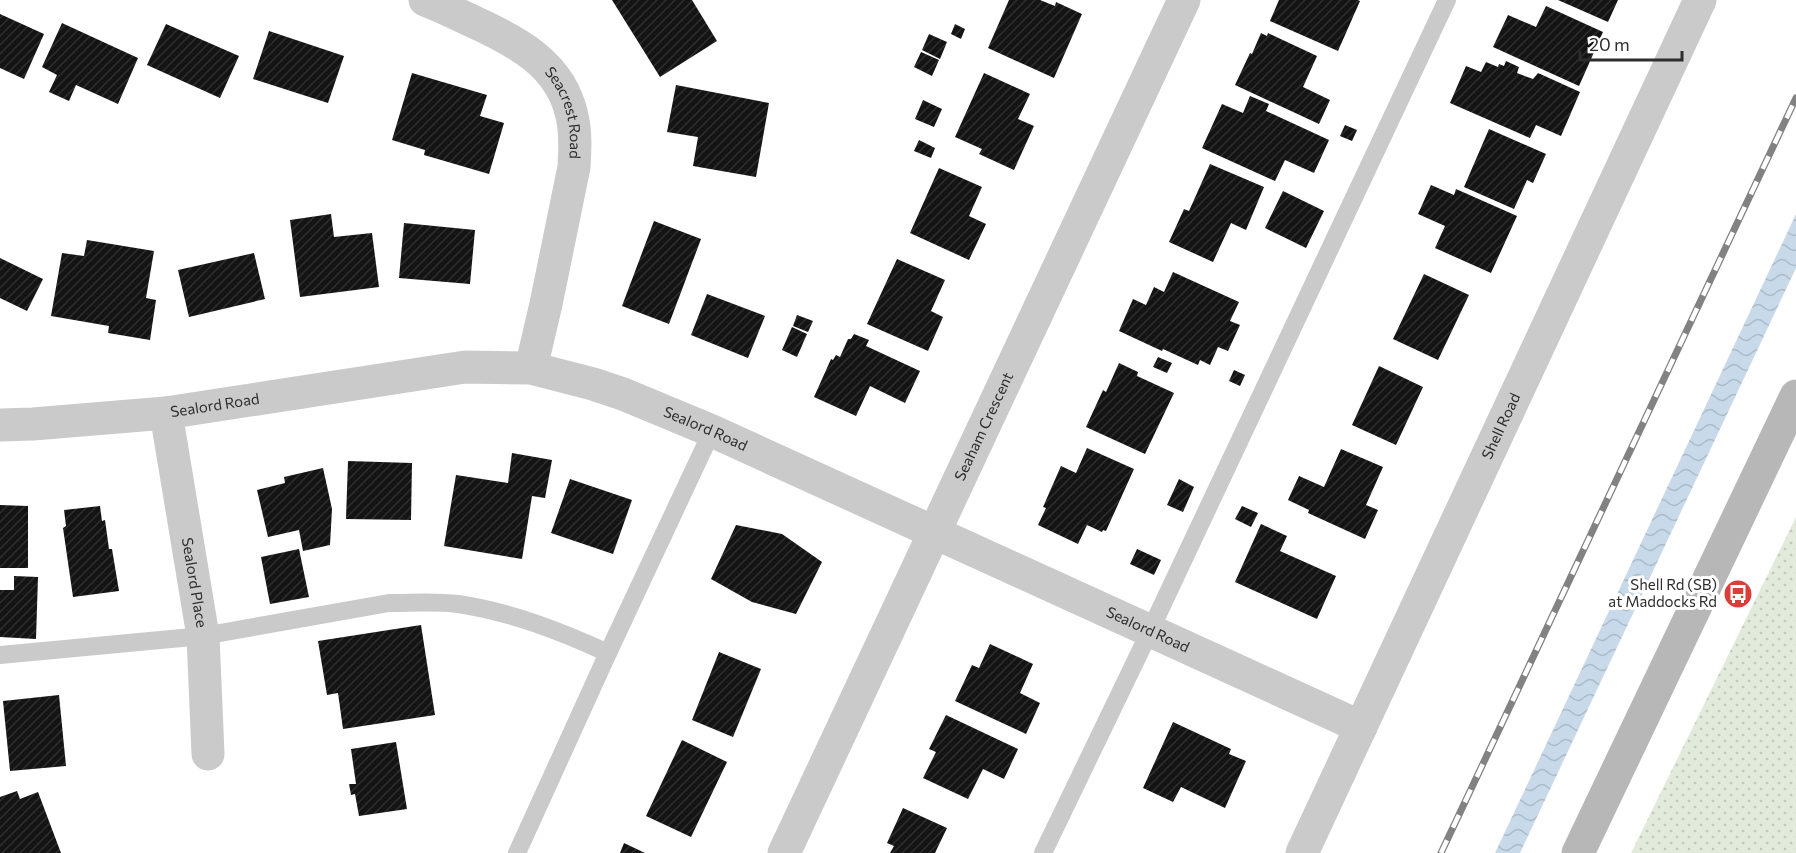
<svg xmlns="http://www.w3.org/2000/svg" width="1796" height="853" font-family="Commissioner,sans-serif">
  <style>
    .park { fill: url(#park-dots) }
    .water { fill: url(#water-waves) }
    .building { fill: url(#building-hatch) }
    .lines { fill: none; stroke-linecap: round; stroke-linejoin: round }
    .lane { stroke: #cacaca; stroke-width: 18 }
    .street { stroke: #cacaca; stroke-width: 33 }
    .secondary { stroke: #b7b7b7; stroke-width: 33 }
    .rail-casing { stroke: #828282; stroke-width: 7 }
    .rail { stroke: #fff; stroke-width: 4.5; stroke-dasharray: 14; stroke-linecap: butt }
    .labels { text-anchor: middle; stroke-width: 6; stroke-linejoin: round; paint-order: stroke }
    .street-label { font-size: 15px; fill: #2d2d2d; stroke: #fff }
    .poi-label { font-size: 15px; fill: #2d2d2d; stroke: #fff; text-anchor: end }
  </style>
  <defs>
    <pattern id="park-dots" width="8" height="8" patternUnits="userSpaceOnUse" patternTransform="scale(1.5)"><rect width="8" height="8" fill="#e2eadb"/><path d="M2 2h.1M6 6h.1" fill="none" stroke="#c2c9bc" stroke-width="1.8" stroke-linecap="round"/></pattern>
    <pattern id="water-waves" width="16" height="10" patternUnits="userSpaceOnUse" patternTransform="scale(1.5)"><rect width="16" height="10" fill="#c8d9e9"/><path d="M0 5q4-4 8 0t8 0" fill="none" stroke="#acbbc8"/></pattern>
    <pattern id="building-hatch" width="6" height="6" patternUnits="userSpaceOnUse" patternTransform="scale(1.5)"><rect width="6" height="6" fill="#141414"/><path d="M-1 1l2-2M0 6l6-6M5 7l2-2" fill="none" stroke="#2e2e2e"/></pattern>
  </defs>
  <rect width="100%" height="100%" fill="#fff"/>
  <path class="park" d="M1796,517V853H1631Z"/>
  <path class="water" d="M1796,214V268L1520,853H1495Z"/>
  <g class="building">
    <path d="M612,0H692L717,41L660,77Z"/>
    <path d="M1009,0H1040L1055,6L1056,2L1082,14L1054,78L988,48Z"/>
    <path d="M1279,0H1358L1360,1L1338,51L1270,21Z"/>
    <path d="M1558,0H1618L1608,22Z"/>
    <path d="M1546,6L1603,32L1579,86L1493,47L1508,15L1536,27Z"/>
    <path d="M0,14L44,34L24,79L0,68Z"/>
    <path d="M62,23L138,58L118,104L76,85L69,101L49,92L57,75L42,67Z"/>
    <path d="M166,24L239,56L220,98L147,65Z"/>
    <path d="M955,24L965,29L961,39L951,34Z"/>
    <path d="M269,31L344,56L328,103L253,79Z"/>
    <path d="M1261,33L1267,36L1268,33L1317,56L1303,87L1330,100L1319,124L1235,85L1250,53L1252,54Z"/>
    <path d="M929,34L947,42L940,59L922,50Z"/>
    <path d="M921,52L939,60L932,76L914,67Z"/>
    <path d="M1506,61L1519,67L1517,73L1533,79L1538,73L1580,92L1561,136L1536,125L1530,138L1450,103L1466,66L1481,72L1486,62L1498,67L1499,64L1504,66Z"/>
    <path d="M412,73L487,95L480,116L504,123L489,174L424,155L425,150L392,140Z"/>
    <path d="M984,73L1030,94L1018,119L1034,126L1014,170L979,154L982,149L955,137Z"/>
    <path d="M676,85L769,103L756,177L693,166L698,137L667,132Z"/>
    <path d="M1250,96L1269,104L1266,111L1329,140L1314,173L1285,160L1275,181L1202,148L1222,104L1243,113Z"/>
    <path d="M923,100L942,109L934,127L915,119Z"/>
    <path d="M1345,125L1357,130L1352,141L1340,136Z"/>
    <path d="M1489,129L1546,154L1533,183L1527,180L1514,209L1464,187Z"/>
    <path d="M919,140L935,148L931,158L914,151Z"/>
    <path d="M1210,164L1264,187L1246,230L1231,223L1213,262L1169,242L1184,209L1189,211Z"/>
    <path d="M939,168L982,187L969,216L986,224L969,260L910,233Z"/>
    <path d="M1431,185L1454,195L1456,189L1517,216L1491,273L1435,248L1445,226L1418,214Z"/>
    <path d="M1283,191L1324,211L1306,248L1265,228Z"/>
    <path d="M331,214L334,237L372,233L379,287L300,297L290,220Z"/>
    <path d="M654,221L701,239L669,324L622,306Z"/>
    <path d="M404,223L475,230L470,284L399,278Z"/>
    <path d="M87,240L154,251L146,298L156,300L150,340L108,333L109,326L51,316L62,253L84,256Z"/>
    <path d="M254,253L265,299L189,317L178,270Z"/>
    <path d="M0,258L43,279L27,311L0,298Z"/>
    <path d="M897,259L945,280L931,311L943,317L928,351L867,324Z"/>
    <path d="M1173,272L1239,302L1230,321L1240,325L1228,351L1218,347L1210,365L1200,360L1198,365L1163,349L1162,351L1119,331L1133,299L1146,305L1154,287L1164,292Z"/>
    <path d="M1424,274L1469,295L1438,360L1393,339Z"/>
    <path d="M707,294L765,316L748,358L691,335Z"/>
    <path d="M797,315L813,321L808,332L793,326Z"/>
    <path d="M792,327L807,334L797,357L782,350Z"/>
    <path d="M854,334L869,340L866,346L920,371L905,403L870,386L856,416L814,397L831,359L833,360L836,355L840,357L848,339H851Z"/>
    <path d="M1158,357L1172,363L1167,373L1153,367Z"/>
    <path d="M1119,363L1138,372L1137,376L1174,393L1145,454L1086,427L1103,390L1106,392Z"/>
    <path d="M1379,366L1423,387L1396,445L1352,425Z"/>
    <path d="M1234,370L1245,375L1240,386L1229,381Z"/>
    <path d="M1087,448L1134,469L1106,531L1103,530L1102,532L1087,525L1078,544L1038,525L1046,508L1043,507L1061,466L1076,473Z"/>
    <path d="M1341,449L1383,467L1366,505L1378,510L1365,539L1308,513L1309,510L1288,500L1299,476L1324,487Z"/>
    <path d="M512,453L552,460L545,498L532,496L522,559L444,546L456,475L508,483Z"/>
    <path d="M348,461L412,463L411,520L346,519Z"/>
    <path d="M323,468L332,509L330,545L303,551L299,530L268,537L257,490L285,483L284,477Z"/>
    <path d="M570,479L632,500L613,554L551,533Z"/>
    <path d="M1179,479L1194,487L1183,512L1167,505Z"/>
    <path d="M0,505L28,506V568H0Z"/>
    <path d="M100,506L102,521L105,520L109,549H112L119,591L73,597L63,528L66,526L64,510Z"/>
    <path d="M1242,506L1258,513L1251,527L1235,519Z"/>
    <path d="M1261,524L1287,536L1280,551L1336,576L1317,619L1235,582Z"/>
    <path d="M736,525L782,534L822,562L796,614L752,602L711,579Z"/>
    <path d="M299,549L309,597L270,604L261,557Z"/>
    <path d="M1137,549L1161,560L1154,575L1130,564Z"/>
    <path d="M14,576L38,577L36,639L0,637V590H14Z"/>
    <path d="M421,625L435,715L343,729L338,693L327,695L318,641Z"/>
    <path d="M990,644L1033,664L1020,693L1040,703L1026,734L955,701L972,665L979,668Z"/>
    <path d="M719,652L761,669L733,737L692,720Z"/>
    <path d="M59,695L66,766L10,771L3,701Z"/>
    <path d="M946,715L1018,749L1004,779L983,769L968,799L923,778L936,752L929,749Z"/>
    <path d="M1173,722L1231,749L1229,754L1246,761L1225,808L1181,787L1173,802L1143,788Z"/>
    <path d="M682,740L727,762L691,837L646,816Z"/>
    <path d="M396,742L407,809L359,816L355,794L351,795L349,784H356L351,749Z"/>
    <path d="M17,791L20,799L38,792L61,853H0V797Z"/>
    <path d="M903,808L947,828L935,853H890L894,846L887,843Z"/>
    <path d="M624,843L645,853H620Z"/>
  </g>
  <g class="lines">
    <g class="lane">
      <path d="M0,655L203,636L389,603C412,603 436,601 458,604C511,612 560,631 608,653"/>
      <path d="M517,853L608,653L712,431"/>
      <path d="M1043,853L1150,631L1447,0"/>
    </g>
    <g class="street">
      <path id="s1" d="M425,0C441,6 457,14 472,21C516,41 561,64 572,116C576,132 575,150 574,167L546,304L531,368"/>
      <path id="s2" d="M166,413L203,636L208,754"/>
      <path id="s3" d="M0,425L33,424L166,413L465,367L531,368L593,384L623,394L712,431L1361,727"/>
      <path id="s4" d="M784,853L1184,0"/>
      <path id="s5" d="M1302,853L1700,0"/>
    </g>
    <path class="secondary" d="M1578,853L1796,396"/>
    <g class="rail-casing">
      <path id="rail" d="M1441,853L1796,98"/>
    </g>
    <use href="#rail" class="rail"/>
  </g>
  <defs>
    <g id="bus-disc" transform="scale(1.5)"><circle r="9.5" fill="#db3d38" stroke="#fff"/><path d="M-5-6H5V4H4V6H2V4H-2V6H-4V4H-5ZM-3.5-4V0h7V-4ZM-3.5 1.2v1.5H-2V1.2ZM2 1.2v1.5H3.5V1.2Z" fill="#fff"/></g>
  </defs>
  <g fill-rule="evenodd">
    <use href="#bus-disc" x="1738" y="594"/>
  </g>
  <g class="labels">
    <g class="street-label">
      <text dy="5" stroke="none"><textPath href="#s1" startOffset="190">Seacrest Road</textPath></text>
      <text dy="5" stroke="none"><textPath href="#s3" startOffset="216">Sealord Road</textPath></text>
      <text dy="5" stroke="none"><textPath href="#s4" startOffset="471">Seaham Crescent</textPath></text>
      <text dy="5" stroke="none"><textPath href="#s5" startOffset="471">Shell Road</textPath></text>
      <text dy="5" stroke="none"><textPath href="#s3" startOffset="720">Sealord Road</textPath></text>
      <text dy="5" stroke="none"><textPath href="#s2" startOffset="172">Sealord Place</textPath></text>
      <text dy="5" stroke="none"><textPath href="#s3" startOffset="1206">Sealord Road</textPath></text>
    </g>
    <g class="poi-label">
      <text x="1717" y="590">Shell Rd (SB)<tspan x="1717" dy="17">at Maddocks Rd</tspan></text>
    </g>
  </g>
  <path d="M1580 51v9h102v-9" fill="none" stroke="#2d2d2d" stroke-width="3"/>
  <text x="1589" y="51" font-size="18" fill="#2d2d2d" stroke="#ffffff" stroke-width="4.5" paint-order="stroke">20 m</text>
</svg>
